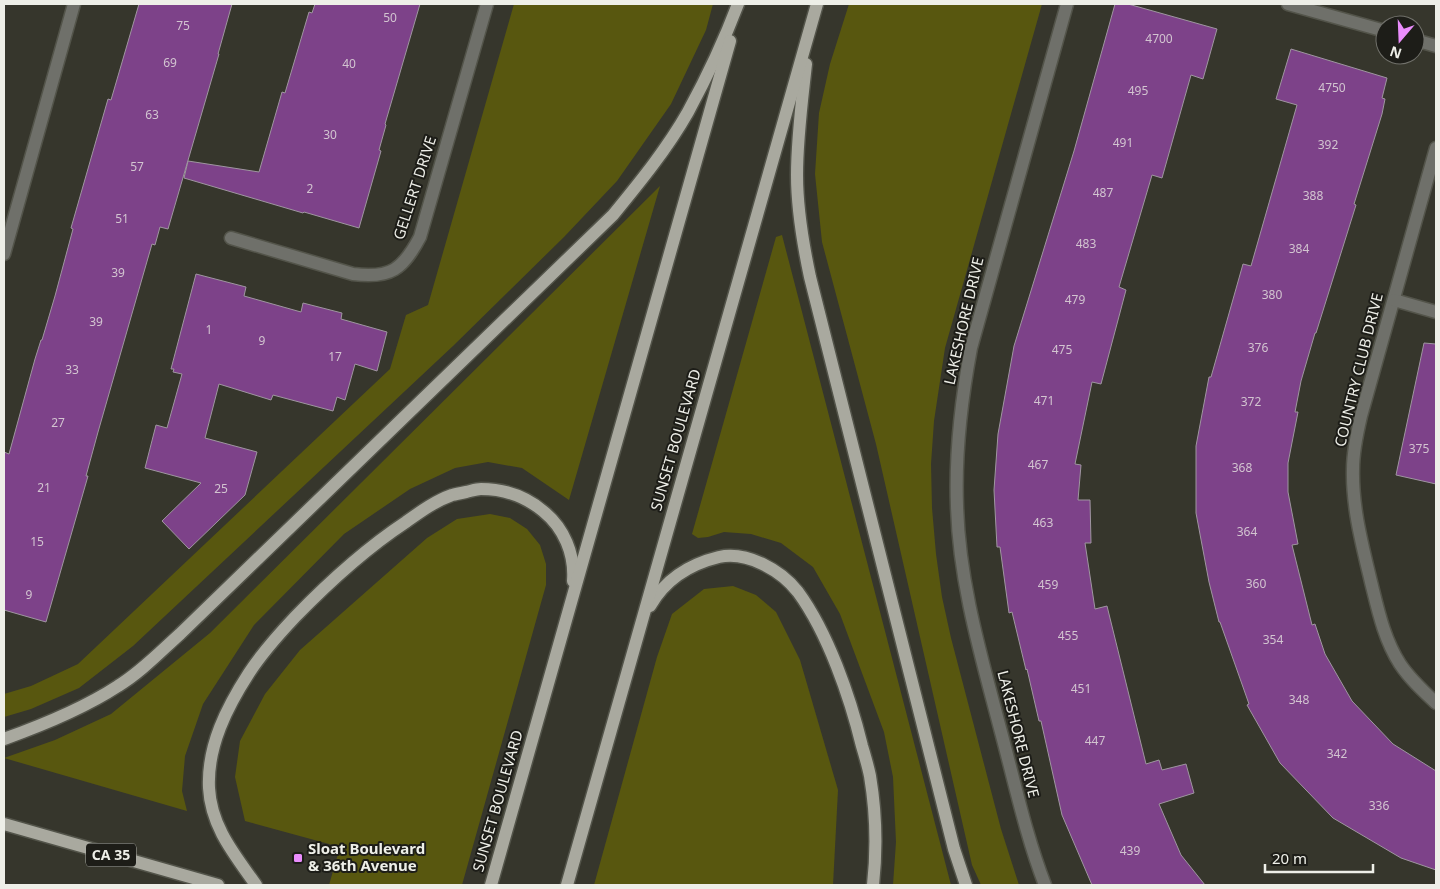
<svg xmlns="http://www.w3.org/2000/svg" width="1440" height="889" font-family="'Noto Sans',sans-serif">
  <style>
    .green { fill: #58570f }
    .building { fill: #7d4289; stroke: #9f96a0 }
    .lines { fill: none; stroke-linecap: round; stroke-linejoin: round }
    .minor-casing { stroke: #53544a; stroke-width: 15 }
    .major-casing { stroke: #53544a; stroke-width: 15 }
    .minor { stroke: #6f706a; stroke-width: 12 }
    .major { stroke: #a9a99f; stroke-width: 12 }
    .poi-dot { fill: #ea8dfc; stroke: #1d1d18; stroke-width: 2 }
    .labels { text-anchor: middle; stroke-width: 4; stroke-linejoin: round; paint-order: stroke }
    .number-label { font-size: 12px; fill: #d2c4d0 }
    .shield { fill: #1d1d18; stroke: #afb0aa; stroke-width: 1 }
    .shield-label { font-size: 14px; font-weight: bold; fill: #eeefe8 }
    .street-label { font-size: 15px; fill: #eeefe8; stroke: #1d1d18 }
    .poi-label { font-size: 15px; font-weight: bold; fill: #eeefe8; stroke: #1d1d18; text-anchor: start }
  </style>
  <rect width="100%" height="100%" fill="#36362c"/>
  <g class="green">
    <path d="M514,4H713L706,30L671,104L617,181L564,237L453,346L133,646L79,688L31,709L4,717V694L31,686L78,664L390,369L406,315L428,305Z"/>
    <path d="M849,4H1042L945,348L934,421L931,464L932,508L936,554L942,597L951,638L1001,829L1019,885H981L972,865L876,444L822,242L815,174L819,113L830,64Z"/>
    <path d="M660,186L569,500L522,468L488,462L455,468L410,489L344,534L254,625L203,704L185,756L182,791L187,811L4,758L55,740L111,714L210,633Z"/>
    <path d="M782,235L951,885H893L896,842L893,777L884,732L840,614L813,567L781,543L751,534L724,532L708,537L698,538L692,534L776,237Z"/>
    <path d="M490,514L510,518L527,529L540,545L546,564V585L462,885H329L340,847L245,821L235,777L240,741L265,694L300,650L427,538L457,519Z"/>
    <path d="M733,586L756,595L776,612L800,660L838,790L833,885H594L657,657L672,614L704,589Z"/>
  </g>
  <g class="building">
    <path d="M139,4H232L218,54H219L168,229L160,227L155,245L152,244L98,432L86,476H88L46,622L4,610V452L9,454L35,359L41,340H42L55,296L73,229L71,228L108,99L111,100Z"/>
    <path d="M315,4H420L385,124L386,125L379,150L381,151L359,228L304,212L303,213L184,178L188,161L259,172L282,92L285,93L309,12L312,13Z"/>
    <path d="M1115,4H1128L1217,29L1203,79L1191,75L1162,178L1152,175L1119,287L1126,290L1101,384L1092,382L1075,464L1081,465L1078,500H1090L1091,543H1085L1095,609L1107,606L1146,764L1159,760L1162,770L1186,764L1194,793L1159,804L1181,855L1205,885H1092L1062,815L1041,721H1039L1027,669L1026,670L1012,612L1009,613L1000,547H997L994,490L998,434L1014,346L1074,151Z"/>
    <path d="M1291,49L1387,78L1382,98L1385,99L1382,114L1354,204L1356,205L1316,333H1315L1301,381L1295,412H1298L1288,463V492L1298,544L1292,545L1312,625L1315,624L1325,654L1352,701L1393,744L1436,771V870L1401,858L1333,818L1280,763L1247,705L1249,704L1220,622H1219L1209,582L1196,513V446L1209,377H1211L1243,264L1251,266L1297,105L1276,99Z"/>
    <path d="M196,274L246,287L244,296L301,312L303,303L342,313L341,319L387,332L377,371L355,364L345,400L337,397L333,411L273,395L271,400L219,384L205,438L257,452L245,495L189,549L162,521L201,483L145,468L156,425L167,428L182,374L173,372L174,369H171Z"/>
    <path d="M1424,343L1436,344V484L1396,475Z"/>
  </g>
  <g class="lines">
    <g class="minor-casing">
      <g id="minor">
        <path d="M1288,4L1385,31"/>
        <path d="M1415,40L1436,46"/>
        <path d="M1436,148L1361,416C1357,433 1353,451 1353,469C1352,507 1362,544 1371,582C1378,610 1384,639 1400,664C1410,679 1423,691 1436,703"/>
        <path d="M231,238L353,274C391,279 403,269 420,237L487,4"/>
        <path d="M4,254L74,4"/>
        <path d="M1394,300L1436,312"/>
        <path d="M1045,885C1026,836 1015,784 1001,732C982,659 959,583 957,506C955,453 961,401 971,348L1067,4"/>
      </g>
    </g>
    <g class="major-casing">
      <g id="major">
        <path d="M806,64C802,101 797,138 797,175C797,210 803,244 810,277L954,849L966,885"/>
        <path d="M650,606C665,580 690,564 719,557C747,551 781,570 798,592C828,633 850,697 862,746C865,756 868,766 870,776C876,812 877,849 873,885"/>
        <path d="M4,739C43,725 83,709 118,686C141,672 160,652 180,634L613,215C640,182 667,149 688,112C707,77 724,41 738,4"/>
        <path d="M4,824L218,885"/>
        <path d="M256,885C235,855 211,827 209,788C207,746 227,707 249,673C262,653 279,634 295,617C329,582 365,549 406,522C420,512 435,501 452,495C456,494 461,493 466,492C471,491 476,489 481,489C505,489 525,496 543,511C564,528 575,554 573,581"/>
        <path d="M491,885L730,41"/>
        <path d="M567,885L817,4"/>
      </g>
    </g>
    <use href="#minor" class="minor"/>
    <use href="#major" class="major"/>
  </g>
  <rect class="poi-dot" x="293" y="853" width="10" height="10" rx="2.5"/>
  <g class="labels">
    <g class="number-label">
      <text x="390" y="22">50</text>
      <text x="183" y="30">75</text>
      <text x="1159" y="43">4700</text>
      <text x="170" y="67">69</text>
      <text x="349" y="68">40</text>
      <text x="1332" y="92">4750</text>
      <text x="1138" y="95">495</text>
      <text x="152" y="119">63</text>
      <text x="330" y="139">30</text>
      <text x="1123" y="147">491</text>
      <text x="1328" y="149">392</text>
      <text x="137" y="171">57</text>
      <text x="310" y="193">2</text>
      <text x="1103" y="197">487</text>
      <text x="1313" y="200">388</text>
      <text x="122" y="223">51</text>
      <text x="1086" y="248">483</text>
      <text x="1299" y="253">384</text>
      <text x="118" y="277">39</text>
      <text x="1272" y="299">380</text>
      <text x="1075" y="304">479</text>
      <text x="96" y="326">39</text>
      <text x="209" y="334">1</text>
      <text x="262" y="345">9</text>
      <text x="1258" y="352">376</text>
      <text x="1062" y="354">475</text>
      <text x="335" y="361">17</text>
      <text x="72" y="374">33</text>
      <text x="1044" y="405">471</text>
      <text x="1251" y="406">372</text>
      <text x="58" y="427">27</text>
      <text x="1419" y="453">375</text>
      <text x="1038" y="469">467</text>
      <text x="1242" y="472">368</text>
      <text x="44" y="492">21</text>
      <text x="221" y="493">25</text>
      <text x="1043" y="527">463</text>
      <text x="1247" y="536">364</text>
      <text x="37" y="546">15</text>
      <text x="1256" y="588">360</text>
      <text x="1048" y="589">459</text>
      <text x="29" y="599">9</text>
      <text x="1068" y="640">455</text>
      <text x="1273" y="644">354</text>
      <text x="1081" y="693">451</text>
      <text x="1299" y="704">348</text>
      <text x="1095" y="745">447</text>
      <text x="1337" y="758">342</text>
      <text x="1379" y="810">336</text>
      <text x="1130" y="855">439</text>
    </g>
    <rect class="shield" x="86" y="843.5" width="50" height="23" rx="4"/>
    <g class="shield-label">
      <text x="111" y="860">CA 35</text>
    </g>
    <g class="street-label">
      <text transform="translate(415 188) rotate(-72)" y="5">GELLERT DRIVE</text>
      <text transform="translate(964 321) rotate(-77)" y="5">LAKESHORE DRIVE</text>
      <text transform="translate(1359 370) rotate(-76)" y="5">COUNTRY CLUB DRIVE</text>
      <text transform="translate(676 440) rotate(-74)" y="5">SUNSET BOULEVARD</text>
      <text transform="translate(1018 734) rotate(76)" y="5">LAKESHORE DRIVE</text>
      <text transform="translate(498 801) rotate(-74)" y="5">SUNSET BOULEVARD</text>
    </g>
    <g class="poi-label">
      <text x="308" y="854">Sloat Boulevard<tspan x="308" dy="17">&amp; 36th Avenue</tspan></text>
    </g>
  </g>
  <rect width="1440" height="889" fill="none" stroke="#eeefe8" stroke-width="10"/>
  <g transform="translate(1400 40) rotate(199)"><circle r="24" fill="#1d1d18" stroke="#71716b"/>
  <path d="M0-4L9 19L0 12L-9 19Z" fill="#ea8dfc"/>
  <text y="-8" font-size="14" font-weight="bold" text-anchor="middle" fill="#eeefe8">N</text>
  </g>
  <path d="M1265 864v8h108v-8" fill="none" stroke="#eeefe8" stroke-width="2.5"/>
  <text x="1272" y="864" font-size="15" fill="#eeefe8" stroke="#1d1d18" stroke-width="4" paint-order="stroke">20 m</text>
</svg>
